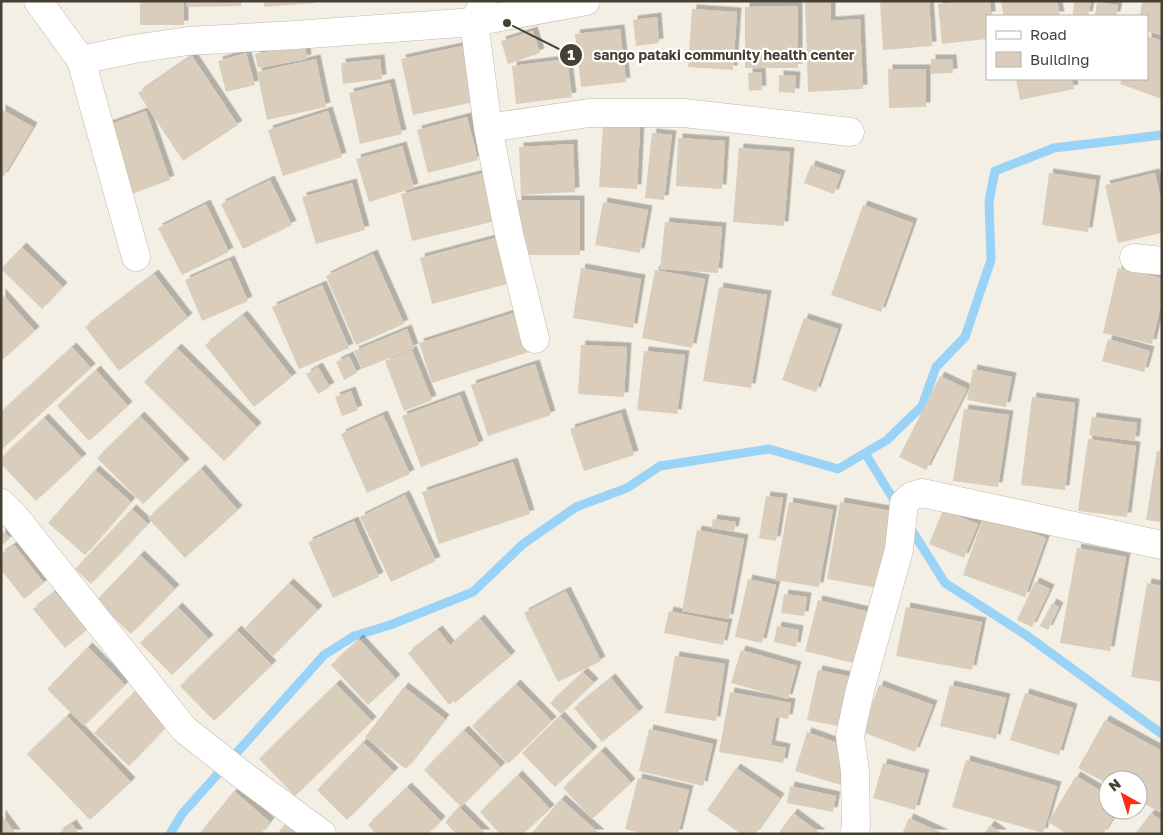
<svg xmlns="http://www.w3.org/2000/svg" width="1163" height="835" font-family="'Golos Text',sans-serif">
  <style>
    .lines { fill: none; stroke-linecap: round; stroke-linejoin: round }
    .stream { stroke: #99d3f8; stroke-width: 9 }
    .building { fill: #dacdbb; filter: url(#shadow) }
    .street-casing { stroke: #c3b9a9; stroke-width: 29 }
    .street { stroke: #fff; stroke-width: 28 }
    .leader { fill: none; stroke: #473f33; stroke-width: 2 }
    .callout-dot { fill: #473f33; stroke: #fff; stroke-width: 2 }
    .mark-label { font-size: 15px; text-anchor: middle; font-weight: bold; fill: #fff }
    .callout-label { font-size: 14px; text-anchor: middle; font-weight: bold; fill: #473f33; stroke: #fff; stroke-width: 4.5; stroke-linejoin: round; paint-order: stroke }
  </style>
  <defs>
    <filter id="shadow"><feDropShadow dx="4.5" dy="-4.5" stdDeviation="0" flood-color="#0004"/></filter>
  </defs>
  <rect width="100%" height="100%" fill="#f4efe4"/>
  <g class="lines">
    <g class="stream">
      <path d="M865,453L897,505"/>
      <path d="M911,529L945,583L1026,635L1162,734"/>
      <path d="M170,834L182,814L324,655L354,636L390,625L473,592L523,544L576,507L627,488L660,466L769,449L838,469L887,440L922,406L936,367L965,337L991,260L989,201L995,171L1054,148L1162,135"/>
    </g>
  </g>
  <g class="building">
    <rect x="140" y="1" width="44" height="24"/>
    <path d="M186,1H241V6L187,7Z"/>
    <path d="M264,1H315V3L264,7Z"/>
    <path d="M805,1H831V21L860,19L863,89L808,92Z"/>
    <path d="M880,1H929L932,46L883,50Z"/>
    <path d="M966,1H990L991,16H987V39L942,44L938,4Z"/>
    <path d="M1010,1H1057L1060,16H1004L1001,3Z"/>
    <path d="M1074,1H1091L1088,16L1073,14Z"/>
    <path d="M1142,1H1162V34L1147,32V16H1140Z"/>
    <path d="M1097,2L1118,5L1116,16H1095Z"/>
    <path d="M798,6V68H745V7Z"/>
    <path d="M692,9L737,12L733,70L688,67Z"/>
    <path d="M657,17L659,43L636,46L633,20Z"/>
    <path d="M620,29L626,82L581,87L575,34Z"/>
    <path d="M533,31L540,53L508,64L501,41Z"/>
    <path d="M1147,36L1162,41V99L1120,84L1122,79H1147Z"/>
    <path d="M305,45L307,59L258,68L255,54Z"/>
    <path d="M462,46L474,102L413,115L401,59Z"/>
    <path d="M246,53L255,85L226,92L218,61Z"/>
    <path d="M192,56L238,125L183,161L138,93Z"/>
    <path d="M316,59L326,107L267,120L257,72Z"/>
    <path d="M380,59L382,79L343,84L341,63Z"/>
    <path d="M567,59L572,97L516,104L512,66Z"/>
    <path d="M931,59H952L953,73L931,74Z"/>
    <path d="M888,69H926V107L889,108Z"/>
    <path d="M761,72L762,90L749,91L748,73Z"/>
    <path d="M779,75L796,76L795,93L779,92Z"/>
    <path d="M1016,79H1072L1074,89L1020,100Z"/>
    <path d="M390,83L402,134L360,144L349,93Z"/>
    <path d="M1,109L33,127L3,177L1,176Z"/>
    <path d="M146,111L170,180L129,195L105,126Z"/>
    <path d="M328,111L342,157L283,176L268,130Z"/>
    <path d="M467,117L478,160L428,173L417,130Z"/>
    <path d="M603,125L640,127L637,189L599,187Z"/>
    <path d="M652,133L672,135L664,200L645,198Z"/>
    <path d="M678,138L725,141L722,189L676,186Z"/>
    <path d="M573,144L575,192L521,195L519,147Z"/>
    <path d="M402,146L414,188L369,202L356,159Z"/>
    <path d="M739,148L790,152L784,226L733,222Z"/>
    <path d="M811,165L841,175L834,194L804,183Z"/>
    <path d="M488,172L500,220L412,241L401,194Z"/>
    <path d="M1049,173L1096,180L1088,232L1042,225Z"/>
    <path d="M1155,173L1162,205V233L1118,243L1105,185Z"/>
    <path d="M270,180L292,225L243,249L221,204Z"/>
    <path d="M352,183L365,230L316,244L302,197Z"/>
    <rect x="517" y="200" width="63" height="55"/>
    <path d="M603,202L648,210L640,253L595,245Z"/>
    <path d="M206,204L229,252L182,275L158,228Z"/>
    <path d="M863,205L913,223L881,312L831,295Z"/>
    <path d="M665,222L722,227L718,273L660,269Z"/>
    <path d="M499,237L511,283L432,304L420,258Z"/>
    <path d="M22,247L63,287L42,309L1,269Z"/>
    <path d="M373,254L404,324L356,345L326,276Z"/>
    <path d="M230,260L248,301L202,321L185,280Z"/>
    <path d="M581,268L641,279L633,328L573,318Z"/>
    <path d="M1118,268L1162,278V299L1152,344L1103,333Z"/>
    <path d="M655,270L705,279L692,348L642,338Z"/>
    <path d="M154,274L188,318L119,371L85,327Z"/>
    <path d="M322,285L349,348L299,369L272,307Z"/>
    <path d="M719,287L767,295L751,388L703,381Z"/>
    <path d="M1,293L35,331L1,361Z"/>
    <path d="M516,312L529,352L432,383L419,343Z"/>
    <path d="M243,315L292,377L254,407L205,345Z"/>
    <path d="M804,318L838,329L816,392L782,380Z"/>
    <path d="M407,329L414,348L362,369L354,351Z"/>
    <path d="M1108,339L1150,351L1144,372L1102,361Z"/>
    <path d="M581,345L627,347L624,397L578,394Z"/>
    <path d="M72,347L91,368L1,450V412Z"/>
    <path d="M177,348L257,427L224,461L144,382Z"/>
    <path d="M412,350L432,400L404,411L385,361Z"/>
    <path d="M644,351L685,355L677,414L637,410Z"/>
    <path d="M349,356L357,373L344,380L336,362Z"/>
    <path d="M535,364L551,415L488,436L471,385Z"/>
    <path d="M318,367L330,387L318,394L306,374Z"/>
    <path d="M973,369L1012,377L1006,407L967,400Z"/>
    <path d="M96,370L128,406L89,441L57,406Z"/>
    <path d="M940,376L967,389L926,470L899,457Z"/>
    <path d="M351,391L358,410L342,416L335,397Z"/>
    <path d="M460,395L479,445L421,467L402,416Z"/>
    <path d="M1032,397L1075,403L1065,490L1021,485Z"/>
    <path d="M964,409L1009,415L998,487L953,481Z"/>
    <path d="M621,413L634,455L584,471L570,429Z"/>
    <path d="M383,415L410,474L367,493L341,434Z"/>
    <path d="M140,416L185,463L143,504L97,458Z"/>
    <path d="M1092,417L1137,423L1135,441L1089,435Z"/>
    <path d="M44,418L82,458L36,501L1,464V458Z"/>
    <path d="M1088,439L1136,446L1127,517L1078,511Z"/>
    <path d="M1157,451L1162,452V522L1146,520Z"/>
    <path d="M513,462L530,514L439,544L422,492Z"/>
    <path d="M201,469L238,510L185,558L148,518Z"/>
    <path d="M95,470L131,502L85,555L48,523Z"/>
    <path d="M405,495L436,561L391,582L360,517Z"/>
    <path d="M766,496L783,498L776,541L759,538Z"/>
    <path d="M789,502L833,510L819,587L775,580Z"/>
    <path d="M840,502L892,511L878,588L827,579Z"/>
    <path d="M132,509L148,524L91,584L75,569Z"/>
    <path d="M943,510L978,524L964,558L929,544Z"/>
    <path d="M984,516L1046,538L1025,597L963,575Z"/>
    <path d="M713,519L736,522L734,531L711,528Z"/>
    <path d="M354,521L379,577L333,598L308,542Z"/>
    <path d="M1,529L10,538L1,546Z"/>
    <path d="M697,530L744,539L729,619L682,611Z"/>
    <path d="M14,545L44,583L24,599L1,570V554Z"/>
    <path d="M1077,548L1126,557L1110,651L1060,643Z"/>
    <path d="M140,555L175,589L131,634L96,601Z"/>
    <path d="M748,579L776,585L762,643L735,637Z"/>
    <path d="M1035,582L1050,589L1032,627L1017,620Z"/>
    <path d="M289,583L318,610L273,656L245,628Z"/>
    <path d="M1147,583L1162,586V682L1131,677Z"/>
    <path d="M566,591L601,661L558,682L524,613Z"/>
    <path d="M55,592L87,630L65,648L33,609Z"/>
    <path d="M784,594L807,597L804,616L781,613Z"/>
    <path d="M818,600L874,613L861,665L805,651Z"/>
    <path d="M1052,603L1059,607L1048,630L1040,626Z"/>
    <path d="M178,607L209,639L172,675L140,643Z"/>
    <path d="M906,607L982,622L972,670L896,656Z"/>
    <path d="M669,611L728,623L723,645L664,633Z"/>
    <path d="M480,619L511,656L455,703L454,701L449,705L408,653L438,630L450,645Z"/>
    <path d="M777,626L799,630L796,647L774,642Z"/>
    <path d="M237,630L272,665L214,721L180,686Z"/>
    <path d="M359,639L396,679L368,705L331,665Z"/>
    <path d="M88,647L125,685L84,726L47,689Z"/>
    <path d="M741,650L797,666L788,699L731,683Z"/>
    <path d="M675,656L725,664L716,721L665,713Z"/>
    <path d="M818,670L857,678L847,728L807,720Z"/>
    <path d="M583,672L594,683L561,714L550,703Z"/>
    <path d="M611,678L639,712L602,742L574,708Z"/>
    <path d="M336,684L372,721L295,796L259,759Z"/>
    <path d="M516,684L552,721L508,764L472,726Z"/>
    <path d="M879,685L933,705L915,752L862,732Z"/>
    <path d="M950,685L1006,698L996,739L940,726Z"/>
    <path d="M404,687L445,719L406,769L365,737Z"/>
    <path d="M137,689L171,722L129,766L94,733Z"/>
    <path d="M730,692L791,703L788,719L776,717L771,745L786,748L783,763L719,752Z"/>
    <path d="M1025,693L1073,708L1059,755L1010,740Z"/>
    <path d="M67,716L131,782L90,820L27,754Z"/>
    <path d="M560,716L593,751L555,787L522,753Z"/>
    <path d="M1105,720L1162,751V807L1159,812L1138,800V780H1108V784L1078,768Z"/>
    <path d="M649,729L713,744L703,786L639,771Z"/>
    <path d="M464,730L501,767L461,807L424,770Z"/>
    <path d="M807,732L849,747L847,787L795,771Z"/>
    <path d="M363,742L394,772L347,820L317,790Z"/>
    <path d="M601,751L631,783L592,819L563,788Z"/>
    <path d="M966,760L1057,786L1043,833L952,807Z"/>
    <path d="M883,763L925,774L915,810L873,798Z"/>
    <path d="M736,768L780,798L755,834H741L707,810Z"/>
    <path d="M518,775L550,809L523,834H500L480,812Z"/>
    <path d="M1076,776L1108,795V810H1118L1103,834H1067L1048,822Z"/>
    <path d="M638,778L689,790L678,834H643L625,829Z"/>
    <path d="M790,786L836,796L833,812L787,803Z"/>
    <path d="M407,787L441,821L428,834H376L368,825Z"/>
    <path d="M234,791L270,822L261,834H199Z"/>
    <path d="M561,799L600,834H531Z"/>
    <path d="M459,807L486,834H456L445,822Z"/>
    <path d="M793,813L821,834H778Z"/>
    <path d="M1151,813L1162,821V834H1135Z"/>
    <path d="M1,814L16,834H1Z"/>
    <path d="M909,818L944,834H902Z"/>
    <path d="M286,823L299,834H277Z"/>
    <path d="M72,824L79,834H57Z"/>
    <path d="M990,825L1003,834H984Z"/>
  </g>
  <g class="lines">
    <g class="street-casing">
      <g id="street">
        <path d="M38,1L81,60L136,257"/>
        <path d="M482,5L474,22L488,128L509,234L535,339"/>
        <path d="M81,60L134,49L188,41L295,35L474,22L586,1"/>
        <path d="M488,128L589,113H684L850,132"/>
        <path d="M1134,258L1162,261"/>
        <path d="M1,503L15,517L184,729L245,777L322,834"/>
        <path d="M854,834L856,826L855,771L850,736L860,690L899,550L904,503L912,496L922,493L1162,545"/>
      </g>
    </g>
    <use href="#street" class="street"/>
  </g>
  <path class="leader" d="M507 23L571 55"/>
  <g class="callout-dot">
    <circle cx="507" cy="23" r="5"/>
    <circle cx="571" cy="55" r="12"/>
  </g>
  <g class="mark-label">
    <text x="571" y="60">1</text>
  </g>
  <g class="callout-label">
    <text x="724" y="60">sango pataki community health center</text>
  </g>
  <rect width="1163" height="835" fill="none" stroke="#473f33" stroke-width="5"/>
  <rect x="986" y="15" width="162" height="65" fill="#ffffff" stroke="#b5b2ad"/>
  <rect x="996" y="31" width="25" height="8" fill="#ffffff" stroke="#b5b2ad"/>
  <text x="1030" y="40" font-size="15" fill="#473f33">Road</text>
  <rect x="996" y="52" width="25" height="15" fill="#dacdbb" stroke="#b5b2ad"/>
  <text x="1030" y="65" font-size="15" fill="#473f33">Building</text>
  <g transform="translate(1123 795) rotate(321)"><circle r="24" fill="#ffffff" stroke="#b5b2ad"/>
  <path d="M0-4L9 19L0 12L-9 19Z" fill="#ff2e10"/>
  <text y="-8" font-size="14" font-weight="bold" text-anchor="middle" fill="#473f33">N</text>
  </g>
</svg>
